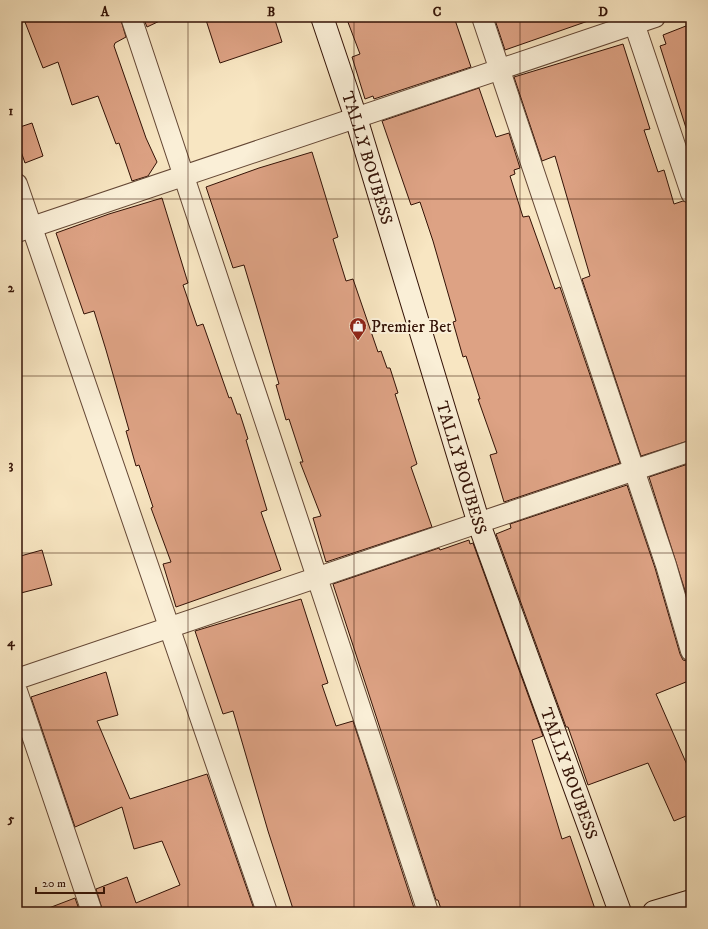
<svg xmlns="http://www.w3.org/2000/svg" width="708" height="929" font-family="'IM FELL DW Pica',serif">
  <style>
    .building { fill: #dda284; stroke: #331206 }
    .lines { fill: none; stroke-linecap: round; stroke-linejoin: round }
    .street-casing { stroke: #644735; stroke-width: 22 }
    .secondary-casing { stroke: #331206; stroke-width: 24 }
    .street { stroke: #faefd7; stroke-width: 20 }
    .secondary { stroke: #faefd7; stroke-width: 22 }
    .grid { fill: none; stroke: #331206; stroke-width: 1; stroke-opacity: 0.55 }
    .labels { text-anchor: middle; stroke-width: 4; stroke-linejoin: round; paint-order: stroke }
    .street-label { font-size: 17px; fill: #331206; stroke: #faefd7 }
    .poi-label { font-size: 17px; fill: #331206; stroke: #faefd7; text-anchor: start }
    .neatline { fill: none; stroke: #331206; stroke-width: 1.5 }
    .grid-label { font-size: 13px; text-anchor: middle; font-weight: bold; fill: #331206 }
  </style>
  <rect width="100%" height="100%" fill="#f8e6c2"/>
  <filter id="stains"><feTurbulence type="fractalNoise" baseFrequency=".005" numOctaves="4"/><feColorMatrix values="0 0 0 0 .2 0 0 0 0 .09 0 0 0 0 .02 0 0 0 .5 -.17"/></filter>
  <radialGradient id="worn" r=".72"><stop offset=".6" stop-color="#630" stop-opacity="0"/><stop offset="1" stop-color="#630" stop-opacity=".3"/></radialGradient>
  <g class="building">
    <path d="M23,17H120L126,37L115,43L114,46L146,138L157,162L148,176L132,181L119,143L116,144L98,96L72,105L58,62L43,68Z"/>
    <path d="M143,17H168L147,27Z"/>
    <path d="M205,17H274L282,42L220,63Z"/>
    <path d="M346,17H454L471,67L374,99L373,96L365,99L352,57L360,54Z"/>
    <path d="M494,17H591V20L505,50Z"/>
    <path d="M691,24V131H687L660,46L666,44L663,35Z"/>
    <path d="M623,44L650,129L644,130L658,172L664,170L674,204L683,201L691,204V440L641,456L582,279L590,276L555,156L542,161L514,77Z"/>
    <path d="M479,88L496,137L509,133L520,168L514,170L515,174L510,176L523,217L529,216L555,289L560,287L620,463L504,502L490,455L497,453L478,399H480L466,356L463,357L453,322L456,321L433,241L420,202L411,205L382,121Z"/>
    <path d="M32,123L43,156L25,163L17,140V128Z"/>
    <path d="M312,152L338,237L333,239L346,281L353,279L378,352L381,351L387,368H390L398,393L395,394L417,464L411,467L432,527L326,562L313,518L321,516L300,462H303L289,419L286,420L276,385L279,384L256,305L244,265L233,268L206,187L259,168Z"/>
    <path d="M162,198L188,283L183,285L197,326L203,324L229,398L231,397L237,414H240L248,439L246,440L267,510L261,512L281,570L176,607L163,564L171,562L151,508L153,507L139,465L136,466L126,431L129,430L106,350L94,311L84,314L56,233L109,214Z"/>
    <path d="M691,463V596L687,597L649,477Z"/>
    <path d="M627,485L655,568L680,654L683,660L691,662V680L656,694L691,774V814L674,821L648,763L588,785L568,727H566L496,534L511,528L510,524Z"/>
    <path d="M469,540L470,544L473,543L543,736L532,740L562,839L570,836L596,912H442L438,900H436L333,584L439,548L440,550Z"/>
    <path d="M42,550L52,585L17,594V557Z"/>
    <path d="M301,599L328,683L322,685L336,726L353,721L414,908L402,912H294L268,831L233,711L223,714L195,631Z"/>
    <path d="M106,672L118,715L97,721L130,799L207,774L255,912H103L96,889L127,877L136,903L180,885L162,841L134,849L122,807L75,827L31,697Z"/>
    <path d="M75,898L80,912H41V911Z"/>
  </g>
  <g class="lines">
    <g class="street-casing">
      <g id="street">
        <path d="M131,17L428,912"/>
        <path d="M482,17L666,565L691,651"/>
        <path d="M632,17L691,193"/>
        <path d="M17,184L267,912"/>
        <path d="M17,232L655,17"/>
        <path d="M17,679L691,451"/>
        <path d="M17,691L92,912"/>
      </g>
    </g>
    <g class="secondary-casing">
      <g id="secondary">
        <path id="s1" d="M322,17L356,118L479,524L620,912"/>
        <path d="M654,912L691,901"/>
      </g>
    </g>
    <use href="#street" class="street"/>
    <use href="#secondary" class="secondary"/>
  </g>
  <path class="grid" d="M188,17V912M354,17V912M520,17V912M17,199H691M17,376H691M17,553H691M17,730H691"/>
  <defs>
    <g id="shop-pin" transform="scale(0.9)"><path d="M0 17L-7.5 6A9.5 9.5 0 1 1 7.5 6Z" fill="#8f2418" stroke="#faefd7"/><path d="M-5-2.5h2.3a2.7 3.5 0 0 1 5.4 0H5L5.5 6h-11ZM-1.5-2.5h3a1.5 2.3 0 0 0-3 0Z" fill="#fff"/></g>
  </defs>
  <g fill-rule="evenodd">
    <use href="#shop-pin" x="358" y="326"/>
  </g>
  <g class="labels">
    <g class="street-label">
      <text dy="6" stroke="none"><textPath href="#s1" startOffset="148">TALLY BOUBESS</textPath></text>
      <text dy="6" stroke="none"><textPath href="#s1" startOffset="472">TALLY BOUBESS</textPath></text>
      <text dy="6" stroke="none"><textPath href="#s1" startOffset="796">TALLY BOUBESS</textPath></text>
    </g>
    <g class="poi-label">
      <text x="371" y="332">Premier Bet</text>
    </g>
  </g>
  <rect width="708" height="929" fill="none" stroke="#f8e6c2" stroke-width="44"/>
  <path d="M36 887v6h68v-6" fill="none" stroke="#331206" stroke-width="2"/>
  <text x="42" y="887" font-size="12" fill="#331206" stroke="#faefd7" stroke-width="3" paint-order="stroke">20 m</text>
  <rect x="22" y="22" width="664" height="885" class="neatline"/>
  <g class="grid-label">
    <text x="105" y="16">A</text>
    <text x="271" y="16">B</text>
    <text x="437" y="16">C</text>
    <text x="603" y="16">D</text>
    <text x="11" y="115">1</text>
    <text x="11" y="292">2</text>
    <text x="11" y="469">3</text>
    <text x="11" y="646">4</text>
    <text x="11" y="823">5</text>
  </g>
  <rect width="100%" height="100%" filter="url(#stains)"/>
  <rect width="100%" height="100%" fill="url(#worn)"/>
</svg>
